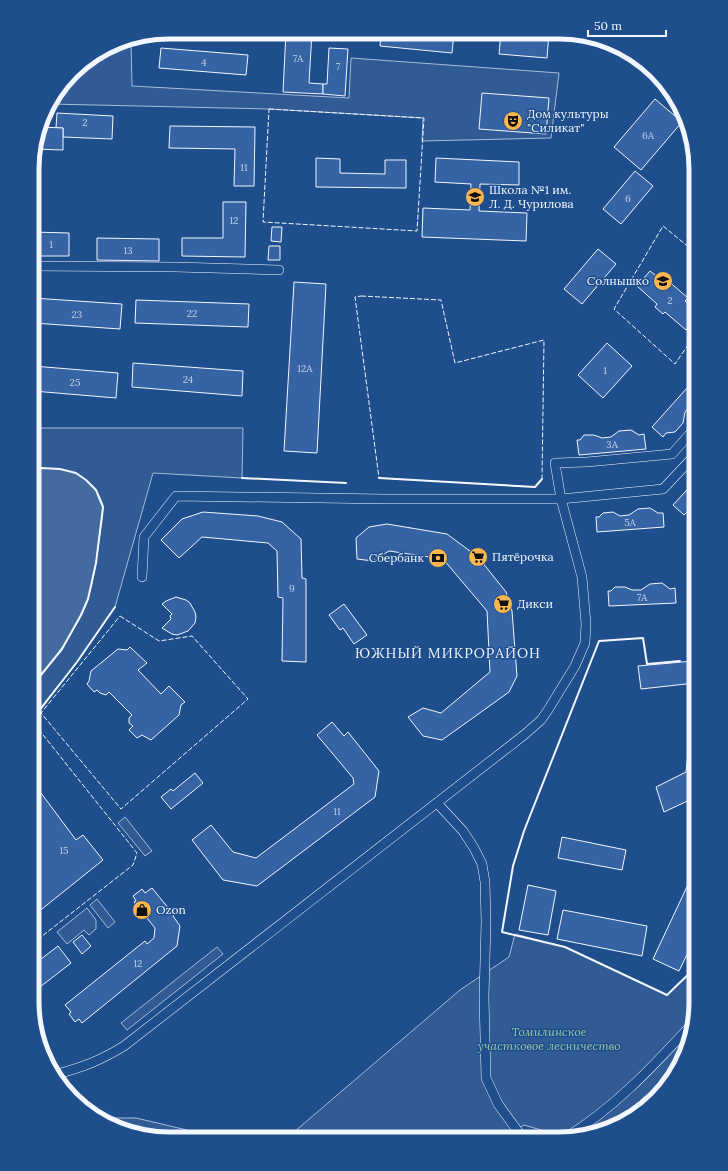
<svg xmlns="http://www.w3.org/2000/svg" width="728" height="1171" font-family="Lora,serif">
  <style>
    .built { fill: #305b95; stroke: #a8bbd7 }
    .water { fill: #446ba0; stroke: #a8bbd7 }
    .building { fill: #3563a3; stroke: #f2f6ff }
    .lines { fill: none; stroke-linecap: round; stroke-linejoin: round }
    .minor-casing { stroke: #f2f6ff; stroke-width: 10 }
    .minor { stroke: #1f4e8c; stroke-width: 9 }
    .fence { stroke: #f2f6ff; stroke-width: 1; stroke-dasharray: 5 2; stroke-linecap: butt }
    .wall { stroke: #f2f6ff; stroke-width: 2 }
    .labels { text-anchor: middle; stroke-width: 3; stroke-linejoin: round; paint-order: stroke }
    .number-label { font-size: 10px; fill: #c3d1e8 }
    .poi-label { font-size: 12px; fill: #f2f6ff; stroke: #1f4e8c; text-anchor: start }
    .park-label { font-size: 12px; font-style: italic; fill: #97c8a6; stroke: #1f4e8c }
    .quarter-label { font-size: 14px; letter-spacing: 1px; fill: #f2f6ff; stroke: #1f4e8c }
    .rim { fill: none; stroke: #f2f6ff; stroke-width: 5 }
  </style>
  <rect width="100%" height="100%" fill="#1f4e8c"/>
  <g class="built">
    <path d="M131,40L132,86L349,98L351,58L559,73L551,138L422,141L423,118L269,109L50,104L79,66L117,42Z"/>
    <path d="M33,428H243L242,478L153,473L115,607L77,662L32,718Z"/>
    <path d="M125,817L152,851L145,856L118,823Z"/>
    <path d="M97,899L115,922L108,928L90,905Z"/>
    <path d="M87,908L96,920V929L89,935L84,930L67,944L57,932Z"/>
    <path d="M515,934L565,947L667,995L696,967V1011L689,1046L668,1085L611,1129L559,1139H553L552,1136L541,1130L524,1125L500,1139L287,1138L460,990L509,957Z"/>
    <path d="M217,947L223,954L127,1030L121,1023Z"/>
    <path d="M104,1118H136L221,1138H151Z"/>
  </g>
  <path class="water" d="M41,468C61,469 76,469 91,485C96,490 101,498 103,506C104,513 99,539 98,548C95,571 91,596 81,616C67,643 51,663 32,686L33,470Z"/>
  <g class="building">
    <path d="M286,32H312L309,83L323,84V94L283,92Z"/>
    <path d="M381,33H454L452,53L380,46Z"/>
    <path d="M501,33L528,35V33H549L547,58L499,54Z"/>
    <path d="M161,48L248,55L246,75L159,68Z"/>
    <path d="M329,48L348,49L345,96L323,94V84H327Z"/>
    <path d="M482,93L549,98L546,134L479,129Z"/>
    <path d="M655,99L682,122L641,170L614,147Z"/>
    <path d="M57,113L113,116L112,139L63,137V128H56Z"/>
    <path d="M170,126L255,127L254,186H234L235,149L169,148Z"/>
    <path d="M41,127L63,128V150L34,149Z"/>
    <path d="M316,158L340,159V173L385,174V160H406V188L316,187Z"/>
    <path d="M436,158L519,162V185L480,184L479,211L527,213L526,241L422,237L423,208L470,210L471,184L435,182Z"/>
    <path d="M635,171L653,186L621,224L603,209Z"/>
    <rect x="33" y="198" width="2" height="24"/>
    <path d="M223,202H246L245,257L182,256V238H223Z"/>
    <path d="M272,227H282L281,242L271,241Z"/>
    <path d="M33,232L69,233V256H33Z"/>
    <path d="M97,238L159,239V261L97,260Z"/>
    <path d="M269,246H280V260H268Z"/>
    <path d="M598,249L616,264L582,304L564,289Z"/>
    <path d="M650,271L664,282L666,279L688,298L685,301L696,311V326L692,323L686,330L665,312L663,314L655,307L657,304L637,286Z"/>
    <path d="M294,282L326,284L317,453L284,451Z"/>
    <path d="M33,298L122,304L120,329L33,323Z"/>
    <path d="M136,300L249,304L248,327L135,323Z"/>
    <path d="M607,343L632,366L603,398L578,375Z"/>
    <path d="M133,363L243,371L242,396L132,387Z"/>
    <path d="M33,366L118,373L116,398L33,391Z"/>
    <path d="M696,378V404L691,405L685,412L683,423L675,432L666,433L663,437L652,427Z"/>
    <path d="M631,430L639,435L644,434L646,449L579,455L577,440H580L584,435H594L602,438L611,437L619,431Z"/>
    <path d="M696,480V510L688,511L684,515L673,505Z"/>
    <path d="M650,508L658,513H663L664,527L597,532L596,517H599L603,513L613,512L620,516L629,515L638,509Z"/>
    <path d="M203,512L258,516L282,522L301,539L302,578L306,579V662L282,661L283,598L278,597L277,551L268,543L202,537L179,558L161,540L182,519Z"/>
    <path d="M387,524L447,534L478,557L506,592L512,611L517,676L509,692L442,740L423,736L408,717L423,708L441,713L490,672L487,611L443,559L389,551L373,561L357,559L356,538L369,527Z"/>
    <path d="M696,570V588L687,580Z"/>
    <path d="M662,583L670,589L675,588L676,603L609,606L608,591H611L615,587H625L632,590H641L650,584Z"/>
    <path d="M176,597L186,600L190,603L195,612L196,617L195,623L188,631L177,635L172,634L162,628L171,619L170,616L172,614L162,604L166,601Z"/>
    <path d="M344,604L367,635L354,644L343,628L340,630L329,615Z"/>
    <path d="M130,647L147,663L138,670L161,694L169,686L185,702L181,705L179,715L151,740L142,735L137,738L129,730L133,726L129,723V718L132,715L109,692L106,695L100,693L97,690L94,692L87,684L89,681L91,671L118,649L127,650Z"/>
    <path d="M693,661L695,683L641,689L638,666Z"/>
    <path d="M692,718L696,719V797L664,812L656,787L686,772Z"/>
    <path d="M332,722L344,736L348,732L379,771L375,797L257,886L223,880L192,840L211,825L233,852L256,858L354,784L353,778L317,735Z"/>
    <path d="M195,773L203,783L171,809L161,797L171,789L173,791Z"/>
    <path d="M41,793L76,840L83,835L103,860L32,917V800Z"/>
    <path d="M562,837L626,850L622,870L558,858Z"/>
    <path d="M692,876L696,878V936L679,971L653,959Z"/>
    <path d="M528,885L556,891L548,935L519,930Z"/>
    <path d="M152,888L174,915L173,916L180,926L177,946L82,1023L79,1019L75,1022L69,1014L71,1012L65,1005L145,941L147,944L154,938L155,928L134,902L136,901L133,896L142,889L145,893Z"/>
    <path d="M563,910L647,926L642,956L557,939Z"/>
    <path d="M82,935L91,946L82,954L73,942Z"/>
    <path d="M58,946L71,963L40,987L32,977V966Z"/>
  </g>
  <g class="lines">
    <g class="minor-casing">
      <g id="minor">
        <path d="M33,266L175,267L279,270"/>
        <path d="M142,577L144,537L176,496L385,499H561L663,489L696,454"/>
        <path d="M437,803L463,831L474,848L482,864L485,882L486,922L484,997L486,1078L498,1104L519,1133L531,1139"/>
        <path d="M57,1074C84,1067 101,1060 124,1046L524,735L541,720L548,710L575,666L585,643L586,624L582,577L561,499L555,463L587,462L672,454L696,427"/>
        <path d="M565,1138C615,1108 655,1064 694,1022"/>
      </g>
    </g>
    <use href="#minor" class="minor"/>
    <g class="fence">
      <path d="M269,109L424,118L417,231L263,222Z"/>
      <path d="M361,296L441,300L455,363L544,340L542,479L535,487L379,478L355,297Z"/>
      <path d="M696,343L688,345L675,364L614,309L663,226L696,253"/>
      <path d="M120,616L159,641L192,636L248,699L121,809L41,713Z"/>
      <path d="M32,944L133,865L137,853L40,731L32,739"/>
    </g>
    <g class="wall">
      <path d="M242,478L346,483"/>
      <path d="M379,478L535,487L542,479"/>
      <path d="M680,661L647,664L643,638L599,641L524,831L513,866L502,932L565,947L667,995L696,967"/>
      <path d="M32,686L62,649L81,615L88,599L96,563L103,507L96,490L86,480L76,473L60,469L41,468L33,470"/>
      <path d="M39,711L77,662L115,607"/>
    </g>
  </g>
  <defs>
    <g id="theatre-disc" transform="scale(1)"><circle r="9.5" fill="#ffb74d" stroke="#1f4e8c"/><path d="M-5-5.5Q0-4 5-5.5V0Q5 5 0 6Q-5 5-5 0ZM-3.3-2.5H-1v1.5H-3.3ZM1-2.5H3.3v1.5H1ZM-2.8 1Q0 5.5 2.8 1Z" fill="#111"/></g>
    <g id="school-disc" transform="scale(1)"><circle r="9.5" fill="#ffb74d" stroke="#1f4e8c"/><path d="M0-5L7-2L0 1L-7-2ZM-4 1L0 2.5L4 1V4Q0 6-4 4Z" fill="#111"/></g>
    <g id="supermarket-disc" transform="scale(1)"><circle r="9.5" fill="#ffb74d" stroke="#1f4e8c"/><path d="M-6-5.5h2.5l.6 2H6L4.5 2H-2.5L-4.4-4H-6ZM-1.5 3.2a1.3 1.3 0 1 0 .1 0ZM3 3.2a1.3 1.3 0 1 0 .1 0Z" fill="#111"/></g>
    <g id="bank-disc" transform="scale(1)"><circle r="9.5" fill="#ffb74d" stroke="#1f4e8c"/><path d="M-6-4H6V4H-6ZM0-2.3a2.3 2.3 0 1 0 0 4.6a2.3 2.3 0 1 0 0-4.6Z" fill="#111"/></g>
    <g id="shop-disc" transform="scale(1)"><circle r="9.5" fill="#ffb74d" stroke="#1f4e8c"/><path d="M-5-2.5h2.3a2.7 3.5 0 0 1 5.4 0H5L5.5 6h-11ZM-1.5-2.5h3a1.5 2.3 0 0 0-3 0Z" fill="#111"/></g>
  </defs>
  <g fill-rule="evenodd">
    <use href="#theatre-disc" x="513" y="121"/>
    <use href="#school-disc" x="475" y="197"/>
    <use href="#school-disc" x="663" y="281"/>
    <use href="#supermarket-disc" x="478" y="557"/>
    <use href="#bank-disc" x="438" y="558"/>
    <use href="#supermarket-disc" x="503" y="604"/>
    <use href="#shop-disc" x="142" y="910"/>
  </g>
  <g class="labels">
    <g class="number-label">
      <text x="298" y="62">7А</text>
      <text x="204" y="66">4</text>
      <text x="338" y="70">7</text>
      <text x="85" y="126">2</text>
      <text x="648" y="139">6А</text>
      <text x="244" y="171">11</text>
      <text x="628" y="202">6</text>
      <text x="234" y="224">12</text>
      <text x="51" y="248">1</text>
      <text x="128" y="254">13</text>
      <text x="670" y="304">2</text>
      <text x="192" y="317">22</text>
      <text x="77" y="318">23</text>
      <text x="305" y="372">12А</text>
      <text x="605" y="374">1</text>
      <text x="188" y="383">24</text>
      <text x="75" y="386">25</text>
      <text x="612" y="448">3А</text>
      <text x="630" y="526">5А</text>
      <text x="292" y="592">9</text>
      <text x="642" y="601">7А</text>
      <text x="337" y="815">11</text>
      <text x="64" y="854">15</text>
      <text x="138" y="967">12</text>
    </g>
    <g class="poi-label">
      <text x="527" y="118">Дом культуры<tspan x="527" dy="14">"Силикат"</tspan></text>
      <text x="489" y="194">Школа №1 им.<tspan x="489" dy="14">Л. Д. Чурилова</tspan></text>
      <text x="649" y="285" text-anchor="end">Солнышко</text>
      <text x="492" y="561">Пятёрочка</text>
      <text x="424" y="562" text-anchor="end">Сбербанк</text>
      <text x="517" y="608">Дикси</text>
      <text x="156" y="914">Ozon</text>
    </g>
    <g class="park-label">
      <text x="549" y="1036">Томилинское<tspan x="549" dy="14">участковое лесничество</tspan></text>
    </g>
    <g class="quarter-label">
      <text x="448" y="658">ЮЖНЫЙ МИКРОРАЙОН</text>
    </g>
  </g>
  <path d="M0 0H728V1171H0ZM169 39H559A130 130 0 0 1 689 169V1002A130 130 0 0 1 559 1132H169A130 130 0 0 1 39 1002V169A130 130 0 0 1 169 39Z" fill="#1f4e8c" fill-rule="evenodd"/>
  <path class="rim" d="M169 39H559A130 130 0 0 1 689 169V1002A130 130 0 0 1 559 1132H169A130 130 0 0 1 39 1002V169A130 130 0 0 1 169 39Z"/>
  <path d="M588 30v6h78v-6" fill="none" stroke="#f2f6ff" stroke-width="2"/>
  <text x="594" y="30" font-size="12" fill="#f2f6ff" stroke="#1f4e8c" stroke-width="3" paint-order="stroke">50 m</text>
</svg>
